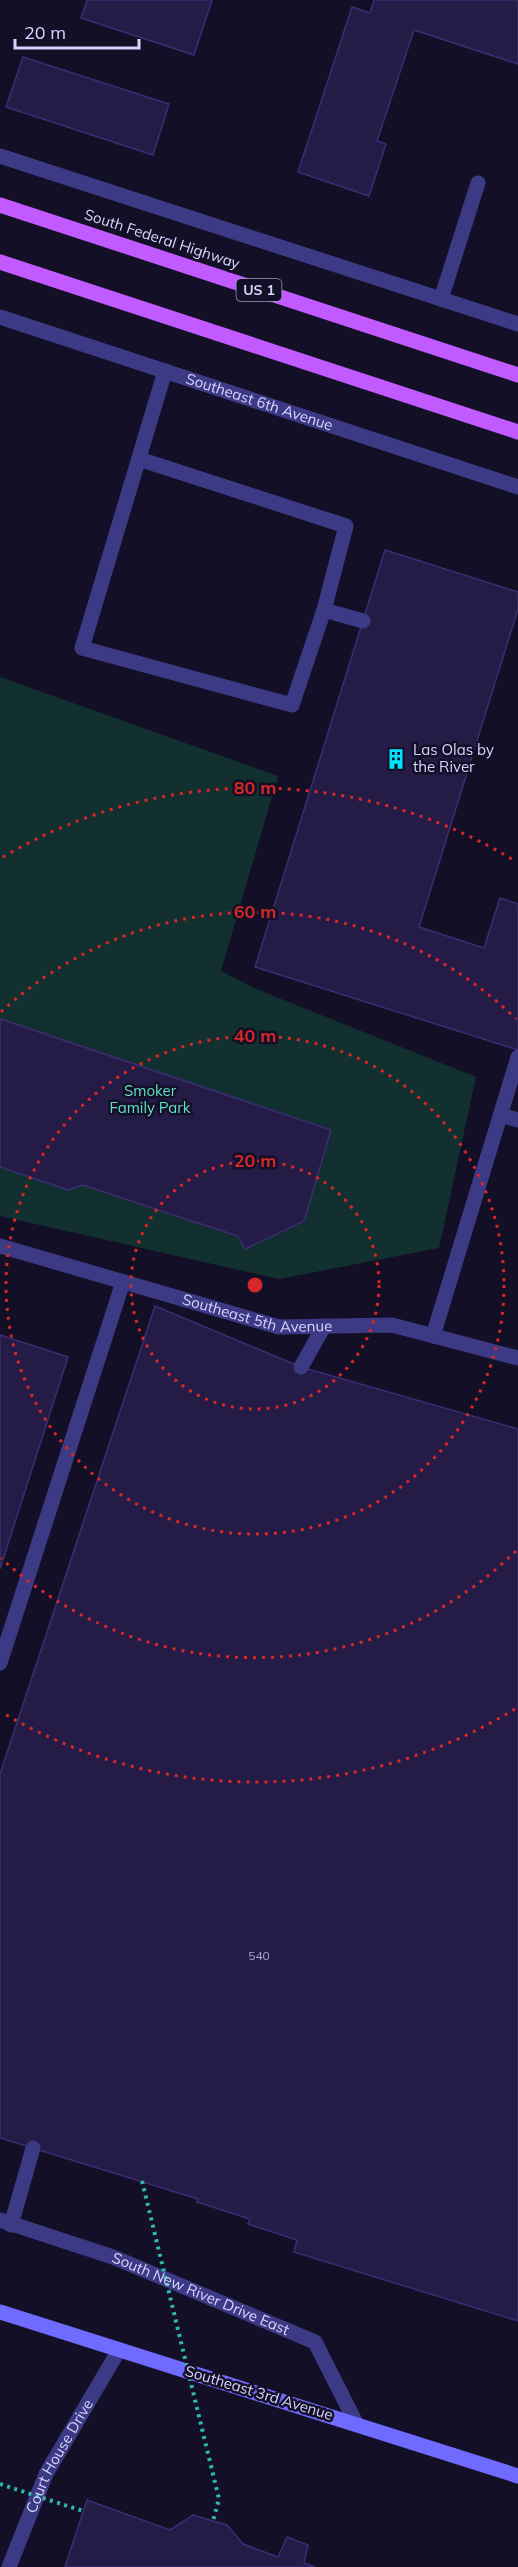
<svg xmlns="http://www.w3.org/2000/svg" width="518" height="2567" font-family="Mulish,sans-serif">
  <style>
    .green { fill: #12302f }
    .building { fill: #241b47; stroke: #3b2d73; stroke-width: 1.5 }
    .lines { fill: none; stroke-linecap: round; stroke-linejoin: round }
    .lane { stroke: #3d3a85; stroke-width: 15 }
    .street { stroke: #3d3a85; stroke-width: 15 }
    .secondary { stroke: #6f6bff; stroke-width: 15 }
    .primary { stroke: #c25bff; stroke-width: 15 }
    .path-bridge { stroke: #2fb8b0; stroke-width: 4; stroke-dasharray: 3 4.5; stroke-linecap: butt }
    .ring { fill: none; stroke: #d62828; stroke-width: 3; stroke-dasharray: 3 6 }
    .labels { text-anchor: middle; stroke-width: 5; stroke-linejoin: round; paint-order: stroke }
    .number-label { font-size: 12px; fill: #aca6d1 }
    .shield { fill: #130f26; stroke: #9e99be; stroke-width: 1.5 }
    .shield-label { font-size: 14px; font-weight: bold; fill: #d9d4ff }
    .street-label { font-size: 15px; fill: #d9d4ff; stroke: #130f26 }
    .poi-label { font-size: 15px; fill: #d9d4ff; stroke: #130f26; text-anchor: start }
    .park-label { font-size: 15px; fill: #5fe0c0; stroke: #130f26 }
    .centre { fill: #d62828; stroke: #130f26; stroke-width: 3 }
    .ring-label { font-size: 18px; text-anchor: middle; font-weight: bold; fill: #d62828; stroke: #130f26; stroke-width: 5; stroke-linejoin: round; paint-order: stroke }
  </style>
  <rect width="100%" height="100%" fill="#130f26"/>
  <path class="green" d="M0,677L278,776L221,971L254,988L476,1077L439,1248L279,1279L0,1216Z"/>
  <g class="building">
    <path d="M87,0H212L194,55L81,18Z"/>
    <path d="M374,0H518V64L414,30L377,141L386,144L369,196L298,172L352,7L370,13Z"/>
    <path d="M23,57L169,104L153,155L6,107Z"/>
    <path d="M385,550L518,592V609L419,927L484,948L500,898L518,904V1050L255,967Z"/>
    <path d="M0,1019L331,1130L304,1221L245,1249L238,1236L83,1185L68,1190L0,1167Z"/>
    <path d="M155,1306L301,1367L518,1429V2321L294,2252L297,2240L248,2224L250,2219L197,2202L198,2199L0,2138V1774Z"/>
    <path d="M0,1335L68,1357L0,1569Z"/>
    <path d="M87,2500L170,2530L193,2515L227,2525L243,2544L278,2557L287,2537L308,2545L304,2563L315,2567H65Z"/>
  </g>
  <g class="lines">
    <g class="lane">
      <path d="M441,299L478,183"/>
      <path d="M501,1115L518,1120"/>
      <path d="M433,1336L518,1057"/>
      <path d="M301,1367L324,1326"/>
      <path d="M11,2225L33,2148"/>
      <path id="s1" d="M9,2567L46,2474L119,2350"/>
    </g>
    <g class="street">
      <path d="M0,156L518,324"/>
      <path id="s2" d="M0,317L518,487"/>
      <path d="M165,371L82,648L292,705L324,610L363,621"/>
      <path d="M139,459L346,526L324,610"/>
      <path id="s3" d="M0,1246L279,1327L392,1325L518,1358"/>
      <path d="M0,1663L123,1282"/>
      <path id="s4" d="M0,2220L113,2257L315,2342L356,2423"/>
    </g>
    <path class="secondary" d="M0,2312L518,2476"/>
    <g class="primary">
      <path d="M0,205L518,375"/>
      <path d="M0,262L518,432"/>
    </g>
    <g class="path-bridge">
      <path d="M142,2181L219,2499L213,2521"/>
      <path d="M0,2484L83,2511"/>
    </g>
  </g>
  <g class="ring">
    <circle cx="255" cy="1285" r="124"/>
    <circle cx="255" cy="1285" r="249"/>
    <path d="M516 1551A373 373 0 0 1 1 1558M1 1012A373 373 0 0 1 516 1019"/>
    <path d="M515 1709A497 497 0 0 1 3 1713M3 857A497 497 0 0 1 515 861"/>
  </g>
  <defs>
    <g id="building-bare" transform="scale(1.62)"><path d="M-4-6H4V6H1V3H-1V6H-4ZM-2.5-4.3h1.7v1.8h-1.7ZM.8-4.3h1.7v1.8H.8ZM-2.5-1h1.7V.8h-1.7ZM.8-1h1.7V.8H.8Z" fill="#00e5ff" stroke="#130f26" stroke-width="2.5" paint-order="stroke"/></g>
  </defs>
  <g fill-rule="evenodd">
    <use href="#building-bare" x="396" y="759"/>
  </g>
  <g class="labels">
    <g class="number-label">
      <text x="259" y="1960">540</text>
    </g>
    <rect class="shield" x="236.5" y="279" width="45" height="22" rx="4.5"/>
    <g class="shield-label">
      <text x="259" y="295">US 1</text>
    </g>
    <g class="street-label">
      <text transform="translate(162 239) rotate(18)" y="5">South Federal Highway</text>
      <text dy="5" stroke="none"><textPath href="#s2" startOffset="273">Southeast 6th Avenue</textPath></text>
      <text dy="5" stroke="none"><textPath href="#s3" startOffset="267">Southeast 5th Avenue</textPath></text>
      <text dy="5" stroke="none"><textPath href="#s4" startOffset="214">South New River Drive East</textPath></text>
      <text transform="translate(259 2393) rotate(17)" y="5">Southeast 3rd Avenue</text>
      <text dy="5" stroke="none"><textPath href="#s1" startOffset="122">Court House Drive</textPath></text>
    </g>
    <g class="poi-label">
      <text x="413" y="755">Las Olas by<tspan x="413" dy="17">the River</tspan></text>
    </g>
    <g class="park-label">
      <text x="150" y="1096">Smoker<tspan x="150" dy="17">Family Park</tspan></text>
    </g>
  </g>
  <circle cx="255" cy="1285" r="9" class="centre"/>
  <g class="ring-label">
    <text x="255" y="794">80 m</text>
    <text x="255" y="918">60 m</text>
    <text x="255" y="1042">40 m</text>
    <text x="255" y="1167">20 m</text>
  </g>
  <path d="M15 39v9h124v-9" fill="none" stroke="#d9d4ff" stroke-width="3"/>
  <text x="24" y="39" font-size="18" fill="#d9d4ff" stroke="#130f26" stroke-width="4.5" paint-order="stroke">20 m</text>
</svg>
